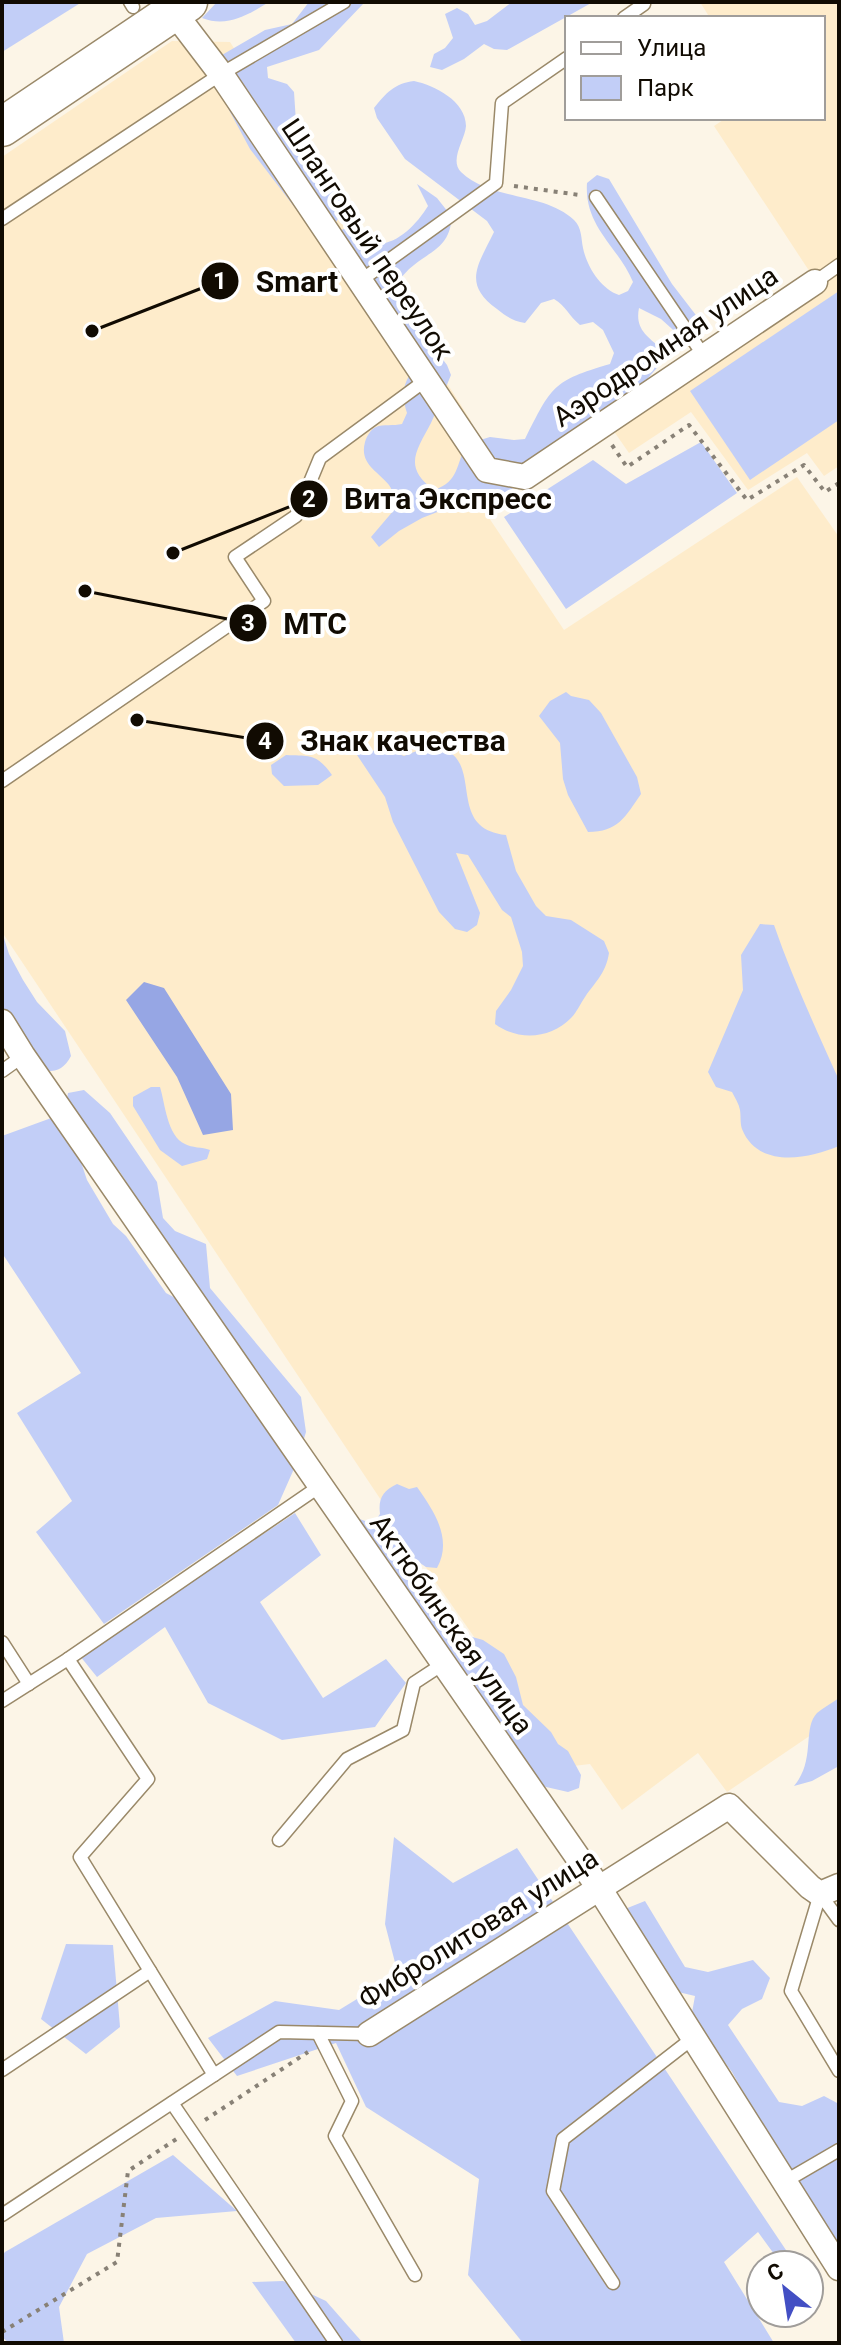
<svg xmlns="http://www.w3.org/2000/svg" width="841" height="2345" font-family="Roboto,sans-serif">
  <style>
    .built { fill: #feeccb }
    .green { fill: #c2cef7 }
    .water { fill: #96a6e4 }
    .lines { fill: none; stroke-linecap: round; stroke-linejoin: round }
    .service-casing { stroke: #9a8969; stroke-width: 15 }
    .minor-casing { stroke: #9a8969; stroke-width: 27 }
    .primary-casing { stroke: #9a8969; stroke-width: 41 }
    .path { stroke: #888176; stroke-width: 4; stroke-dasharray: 4 6; stroke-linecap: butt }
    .service { stroke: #fff; stroke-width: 12 }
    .minor { stroke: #fff; stroke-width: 24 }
    .primary { stroke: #fff; stroke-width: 38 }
    .labels { text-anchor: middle; stroke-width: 8; stroke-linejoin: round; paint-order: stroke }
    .street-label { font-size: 28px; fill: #110b02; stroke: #fff }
    .leader { fill: none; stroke: #110b02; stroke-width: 3 }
    .callout-dot { fill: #110b02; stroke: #fff; stroke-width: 3 }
    .mark-label { font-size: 24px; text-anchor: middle; font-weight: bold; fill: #fff }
    .callout-label { font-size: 30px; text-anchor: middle; font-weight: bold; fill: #110b02; stroke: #fff; stroke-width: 8; stroke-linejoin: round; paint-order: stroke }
  </style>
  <rect width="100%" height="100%" fill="#fcf5e7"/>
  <g class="built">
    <path d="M700,2H839V466L824,476L807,453L748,490L691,412L629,453L613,430L823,292L714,126L726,118H823V18H710Z"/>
    <path d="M172,41L230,42L471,421L467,485L564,630L797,477L839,537V1716L727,1792L698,1753L622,1810L590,1764L565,1767L437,1584L2,932V157Z"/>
  </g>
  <g class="green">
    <path d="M2,2H82L2,52Z"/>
    <path d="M217,2H269C248,15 227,28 202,18Z"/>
    <path d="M309,2H369L364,3L319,50L267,67L268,78L287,84L294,92L296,122L303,142L342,199L344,209L333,227L312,230L250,149L208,71L215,59L265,30L292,24Z"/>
    <path d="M512,2H593L507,50L494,49L484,44L464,59L442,70L430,67L434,54L445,48L453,38L445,14L457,8L468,14L475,25L487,21Z"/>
    <path d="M414,81C434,85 466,101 466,126C465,140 449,160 461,172C491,201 544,192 574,220C582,228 581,238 583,248C587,267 601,289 619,295L628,291L633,282C618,246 584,227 587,183L597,175L609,179L672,284L702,323L704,336L692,341L681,337L661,319L639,308C635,328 646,336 661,348L663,361L633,395L610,409L503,496L479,505L440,511L422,518L399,531L379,547L371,537L394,510C394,502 394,492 389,485C378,471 359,464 365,442C367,436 370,430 376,427C383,424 394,426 402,424L407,413C402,398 402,386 411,373L335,238L343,229H354C379,262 412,232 428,206L417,184L437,198L452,217C449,247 434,249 414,265C407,270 402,277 396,283L425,336L447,365L451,375C444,391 438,408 431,423C417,450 402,467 434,490C460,481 455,465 467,444L490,437L514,440L525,439C552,386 552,381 610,364L614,353L603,330L593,322L580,325C569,316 566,306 554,299L541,303L525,323C513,321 507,317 497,309C462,284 478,265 494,232L487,221L405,159L377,118L374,108C385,94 395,83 414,81Z"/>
    <path d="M839,291V420L750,480L690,391Z"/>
    <path d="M701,442L737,493L566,609L504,517L593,460L626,484Z"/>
    <path d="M566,692L571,696L589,700L601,713L637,777L641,794C625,817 618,832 588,832L568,795L563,779L560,743L539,716L550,701Z"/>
    <path d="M429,746C492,751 440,828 506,835L516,871L536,906L546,916L571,920L604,941L609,953C606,973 596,981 585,997C580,1004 577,1012 571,1018C551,1039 518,1041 495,1024L496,1011L511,990L523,966L522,952L511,917L502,910L468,855L456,853L480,913L477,925L467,932L455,929L439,912L393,822L385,797L357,755L366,749C380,753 391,750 404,756Z"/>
    <path d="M286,755C311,756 317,754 332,775L318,785L284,786L272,774L271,765Z"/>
    <path d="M760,924L774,925C792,977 816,1029 838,1078C841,1088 839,1132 839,1146C808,1159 758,1169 742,1129C740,1123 741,1117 740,1110C739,1104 735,1098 732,1092L716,1087L708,1072L743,990L741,955Z"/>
    <path d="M2,932L9,954L23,980L37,1002L65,1031L71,1056C64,1069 57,1072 42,1071L34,1061L2,1006Z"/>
    <path d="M151,1087H160C165,1103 167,1136 185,1144C192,1148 202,1147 210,1150L207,1159L182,1166L160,1150L133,1106V1097Z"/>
    <path d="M84,1090L110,1113L157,1182L163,1218L175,1231L206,1244L210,1288L301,1397L306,1432L297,1462L278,1505L104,1624L36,1532L72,1501L17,1413L81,1373L2,1253V1136L54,1117L81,1162L87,1180L113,1224L126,1236L166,1293L181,1301L182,1269L120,1172L65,1110L68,1093Z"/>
    <path d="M397,1484L409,1489L417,1487C434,1511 453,1539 437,1568L426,1567L405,1553L404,1565L421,1584L448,1627L458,1633L483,1640L504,1654L516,1677L523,1705L551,1732L558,1744L568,1751L581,1775L579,1788L568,1792L533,1784L463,1713L420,1645L355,1553C342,1544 339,1537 339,1522L349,1515L373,1524L380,1514C378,1498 383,1491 397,1484Z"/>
    <path d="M295,1513L321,1555L260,1602L323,1698L386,1659L406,1683L375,1727L282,1740L208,1703L165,1627L97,1677L80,1656Z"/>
    <path d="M839,1698V1766L812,1781L794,1786C816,1760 802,1729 817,1713C823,1708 832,1703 839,1698Z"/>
    <path d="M394,1837L453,1883L517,1848L796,2265H782L758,2232L724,2262L774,2343H523L468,2275L479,2179L366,2107L336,2043L237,2076L208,2038L275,2001L339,2010L398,1974L385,1924Z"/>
    <path d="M645,1901L685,1967L708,1972L753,1960L770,1978L762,1999L742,2009L728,2025L779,2102L802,2106L824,2096L839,2104V2263L732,2072L691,2018L695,1996L674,1991L620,1911Z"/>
    <path d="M66,1944L113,1945L120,2027L86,2054L41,2019Z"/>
    <path d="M173,2155L237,2211L156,2218L87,2254L59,2307L64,2343H9L2,2337V2256L5,2252Z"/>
    <path d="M283,2281L326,2301L363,2343H296L252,2282Z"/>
  </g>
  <path class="water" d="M144,982L164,988L231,1094L233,1130L203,1135L177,1077L126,1000Z"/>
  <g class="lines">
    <g class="service-casing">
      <g id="service">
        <path d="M130,2L133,7"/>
        <path d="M624,18L644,4"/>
        <path d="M596,197L704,356"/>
        <path d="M2,219L221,74L344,2"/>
        <path d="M360,281L496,183L502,103L567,58"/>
        <path d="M815,282L839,265"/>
        <path d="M2,781L264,601L235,557L296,516L320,458L426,380"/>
        <path d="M2,1071L23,1056"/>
        <path d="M2,1642L29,1684"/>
        <path d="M68,1659L320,1486"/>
        <path d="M2,1701L68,1659L148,1779L80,1857L214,2075"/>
        <path d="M279,1840L347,1759L403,1730L414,1683L443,1664"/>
        <path d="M839,1920L820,1894L791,1991L839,2071"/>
        <path d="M318,2033L352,2101L335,2136L415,2275"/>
        <path d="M2,2070L150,1971"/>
        <path d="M172,2103L336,2343"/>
        <path d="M784,2182L839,2150"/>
        <path d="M2,2215L279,2032L369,2034"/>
        <path d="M613,2283L553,2191L563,2139L693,2038"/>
      </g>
    </g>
    <g class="minor-casing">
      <g id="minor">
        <path d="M173,11L221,74L487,470L525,477L815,282"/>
        <path d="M2,1022L23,1056L599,1888L839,2268"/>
        <path d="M369,2034L729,1806L810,1887L820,1894L839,1886"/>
      </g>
    </g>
    <g class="primary-casing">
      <path id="primary" d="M2,127L188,2"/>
    </g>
    <g class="path">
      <path d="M514,186L580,195"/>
      <path d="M612,445L627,467L689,425L747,500L804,465L825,492L839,483"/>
      <path d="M205,2120L308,2052"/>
      <path d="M2,2332L117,2262L128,2171L178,2138"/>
    </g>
    <use href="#service" class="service"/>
    <use href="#minor" class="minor"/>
    <use href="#primary" class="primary"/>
  </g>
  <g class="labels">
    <g class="street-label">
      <text transform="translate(368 239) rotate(56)" y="10">Шланговый переулок</text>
      <text transform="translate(665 346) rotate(-34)" y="10">Аэродромная улица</text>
      <text transform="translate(452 1624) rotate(55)" y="10">Актюбинская улица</text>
      <text transform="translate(478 1928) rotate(-32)" y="10">Фибролитовая улица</text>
    </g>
  </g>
  <path class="leader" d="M92 331L220 281M173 553L309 499M85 591L248 623M137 720L265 741"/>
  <g class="callout-dot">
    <circle cx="92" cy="331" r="8"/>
    <circle cx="173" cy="553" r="8"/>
    <circle cx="85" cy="591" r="8"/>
    <circle cx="137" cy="720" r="8"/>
    <circle cx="220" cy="281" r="20"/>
    <circle cx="309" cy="499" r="20"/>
    <circle cx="248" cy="623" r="20"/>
    <circle cx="265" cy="741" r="20"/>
  </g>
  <g class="mark-label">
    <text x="220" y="289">1</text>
    <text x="309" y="507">2</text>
    <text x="248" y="631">3</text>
    <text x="265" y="749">4</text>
  </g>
  <g class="callout-label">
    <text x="297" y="292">Smart</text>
    <text x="448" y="509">Вита Экспресс</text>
    <text x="315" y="634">МТС</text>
    <text x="403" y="751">Знак качества</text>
  </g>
  <rect width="841" height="2345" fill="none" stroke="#110b02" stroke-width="8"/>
  <rect x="565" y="16" width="260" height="104" fill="#ffffff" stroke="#a09d9a" stroke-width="2"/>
  <rect x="581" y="42" width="40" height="12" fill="#ffffff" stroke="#a09d9a" stroke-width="2"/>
  <text x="637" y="56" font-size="24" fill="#110b02">Улица</text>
  <rect x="581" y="76" width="40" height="24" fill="#c2cef7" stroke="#a09d9a" stroke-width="2"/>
  <text x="637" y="96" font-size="24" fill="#110b02">Парк</text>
  <g transform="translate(785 2289) rotate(330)"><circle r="38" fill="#ffffff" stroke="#a09d9a" stroke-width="2"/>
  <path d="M0-6L14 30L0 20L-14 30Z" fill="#434fc4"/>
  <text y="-12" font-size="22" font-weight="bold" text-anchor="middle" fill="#110b02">С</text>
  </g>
</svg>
